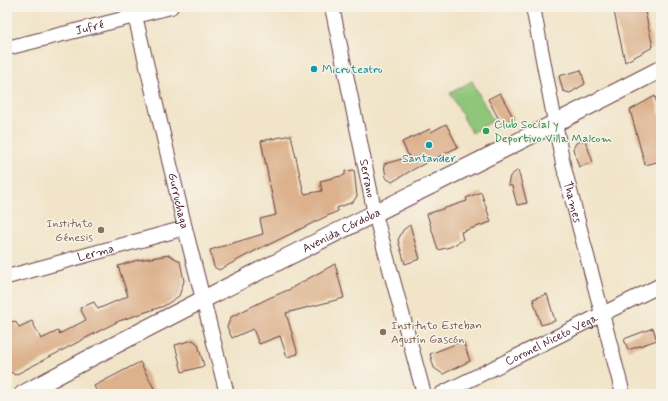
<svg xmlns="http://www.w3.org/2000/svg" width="668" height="401" font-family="Mynerve,sans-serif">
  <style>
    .green { fill: #8ec67a; stroke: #6c7252 }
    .building { fill: #dcb18c }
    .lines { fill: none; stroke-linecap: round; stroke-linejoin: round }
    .minor-casing { stroke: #633d43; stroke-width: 16 }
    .major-casing { stroke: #633d43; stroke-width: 19 }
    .minor { stroke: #fff; stroke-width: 14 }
    .major { stroke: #fff; stroke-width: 17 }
    .culture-dot { fill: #0f9aa8; stroke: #f7f3e8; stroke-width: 1.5 }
    .leisure-dot { fill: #2e9e5b; stroke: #f7f3e8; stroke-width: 1.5 }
    .education-dot { fill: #8d6e63; stroke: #f7f3e8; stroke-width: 1.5 }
    .labels { text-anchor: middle; stroke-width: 3; stroke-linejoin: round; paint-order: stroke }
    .street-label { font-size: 12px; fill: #4a1f2b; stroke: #f7f3e8 }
    .culture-label { font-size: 12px; fill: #0d838f; stroke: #f7f3e8; text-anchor: start }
    .leisure-label { font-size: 12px; fill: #27864d; stroke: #f7f3e8; text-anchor: start }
    .education-label { font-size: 12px; fill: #785e54; stroke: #f7f3e8; text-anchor: end }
  </style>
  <rect width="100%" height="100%" fill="#f7f3e8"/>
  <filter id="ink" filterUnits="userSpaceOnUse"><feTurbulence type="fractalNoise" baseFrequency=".025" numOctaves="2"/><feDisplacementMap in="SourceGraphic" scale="8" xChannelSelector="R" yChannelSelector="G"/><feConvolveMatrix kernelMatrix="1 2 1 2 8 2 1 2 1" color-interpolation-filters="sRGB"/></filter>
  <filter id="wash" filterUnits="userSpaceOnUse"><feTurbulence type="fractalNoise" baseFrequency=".012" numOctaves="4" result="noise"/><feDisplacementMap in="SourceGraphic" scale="16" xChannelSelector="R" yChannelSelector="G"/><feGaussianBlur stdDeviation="0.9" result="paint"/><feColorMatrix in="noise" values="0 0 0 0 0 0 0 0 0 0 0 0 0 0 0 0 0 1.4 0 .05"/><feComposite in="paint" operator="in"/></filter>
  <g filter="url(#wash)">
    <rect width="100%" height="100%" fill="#f1e4c8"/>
    <path class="green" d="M472,81L493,121L472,133L450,93Z"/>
    <g id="blocks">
      <g class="building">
        <path d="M613,7H644L653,47L625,62Z"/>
        <path d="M581,70L585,84L570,93L563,91L559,76Z"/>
        <path d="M500,93L514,119L502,125L488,99Z"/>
        <path d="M655,96L661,120V161L645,165L630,110Z"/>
        <path d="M446,124L458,147L414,169L392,182L386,178L384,164L409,157L402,142L430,129L431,132Z"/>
        <path d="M291,135L304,194L322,191L320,181L345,175V171L354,170L357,196L353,202L337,208L338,211L327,216L266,246V245L219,270L214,267L210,250L263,234L260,219L276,215L261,141Z"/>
        <path d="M585,140L593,162L579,167L573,149L576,143Z"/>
        <path d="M518,170L527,203L517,205L512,186L508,185L510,176Z"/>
        <path d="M481,192L491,222L461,232L463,240L450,247L438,250L427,214L467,201L466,198Z"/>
        <path d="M410,225L420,259L405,264L398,240L403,230Z"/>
        <path d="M169,255L180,261L184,281L179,296L164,306L119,321L107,327L15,375L8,370L7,323L15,321L19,327L32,321L41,339L58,331L59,334L86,320L80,308L94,302L98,309L128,296L118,266L138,260Z"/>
        <path d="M335,264L344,298L286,313L298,354L287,357L280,336L259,344L253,329L232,338L227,327L231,317L269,298L293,288V287Z"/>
        <path d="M547,294L555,321L541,325L533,299Z"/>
        <path d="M653,328L657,340L628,350L624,339Z"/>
        <path d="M193,340L198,344L204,366L182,372L175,345Z"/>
        <path d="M463,341L470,361L443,374L434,368L430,354Z"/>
        <path d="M140,362L157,394H98L94,386Z"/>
      </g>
    </g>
  </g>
  <g filter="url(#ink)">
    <use href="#blocks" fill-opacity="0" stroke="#633d43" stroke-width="1"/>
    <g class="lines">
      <g class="minor-casing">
        <g id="minor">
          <path id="s1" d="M133,7L185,228L227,394"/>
          <path id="s2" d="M332,7L375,214L424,394"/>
          <path id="s3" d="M533,7L563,164L623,394"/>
          <path id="s4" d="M7,48L171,7"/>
          <path id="s5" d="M7,277L185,228"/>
          <path id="s6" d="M441,394L661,285"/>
        </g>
      </g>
      <g class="major-casing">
        <g id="major">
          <path id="s7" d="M23,394C233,280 449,179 661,69"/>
        </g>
      </g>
      <use href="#minor" class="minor"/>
      <use href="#major" class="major"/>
    </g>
  </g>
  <g class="culture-dot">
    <circle cx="314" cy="69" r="4"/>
    <circle cx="429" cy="145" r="4"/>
  </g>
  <circle class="leisure-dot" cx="486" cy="131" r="4"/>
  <g class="education-dot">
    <circle cx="101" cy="230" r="4"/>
    <circle cx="383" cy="332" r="4"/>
  </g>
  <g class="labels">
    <g class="street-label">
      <text dy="4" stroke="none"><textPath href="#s4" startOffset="85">Jufré</textPath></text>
      <text dy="4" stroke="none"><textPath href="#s2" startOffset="175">Serrano</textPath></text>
      <text dy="4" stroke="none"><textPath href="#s1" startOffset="199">Gurruchaga</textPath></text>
      <text dy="4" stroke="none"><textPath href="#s3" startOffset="199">Thames</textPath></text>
      <text dy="4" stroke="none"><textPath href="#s7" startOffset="358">Avenida Córdoba</textPath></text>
      <text dy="4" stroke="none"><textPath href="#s5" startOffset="92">Lerma</textPath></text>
      <text dy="4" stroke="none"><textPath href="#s6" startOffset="123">Coronel Niceto Vega</textPath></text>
    </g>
    <g class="culture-label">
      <text x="322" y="73">Microteatro</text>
      <text x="429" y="162" text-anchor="middle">Santander</text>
    </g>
    <g class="leisure-label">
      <text x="494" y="128">Club Social y<tspan x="494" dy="14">Deportivo Villa Malcom</tspan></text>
    </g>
    <g class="education-label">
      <text x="93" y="227">Instituto<tspan x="93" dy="14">Génesis</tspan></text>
      <text x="391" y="329" text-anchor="start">Instituto Esteban<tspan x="391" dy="14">Agustín Gascón</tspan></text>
    </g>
  </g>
  <rect width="668" height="401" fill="none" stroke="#f7f3e8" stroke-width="24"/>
</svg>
